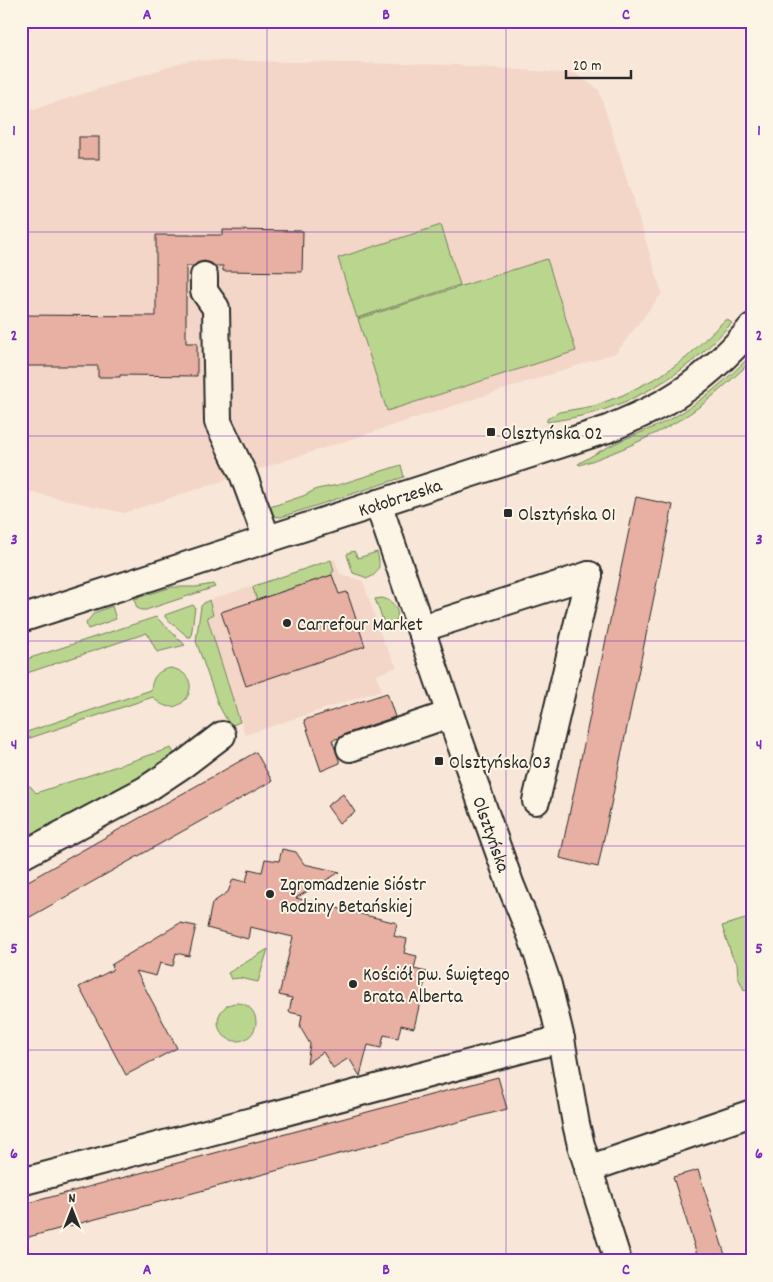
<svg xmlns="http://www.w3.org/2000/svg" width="773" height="1282" font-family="Dekko,sans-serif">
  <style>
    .built { fill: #f3d6c8 }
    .green { fill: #bad68e; stroke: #72805c }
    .building { fill: #e8afa3; stroke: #2b2b2b }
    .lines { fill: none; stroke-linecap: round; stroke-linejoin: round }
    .minor-casing { stroke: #2b2b2b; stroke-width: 30 }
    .minor { stroke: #fcf5e5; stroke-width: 26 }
    .grid { fill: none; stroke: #7b2cbf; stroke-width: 1; stroke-opacity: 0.55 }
    .poi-dot { fill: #2b2b2b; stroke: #fcf5e5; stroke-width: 2 }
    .labels { text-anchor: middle; stroke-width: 4; stroke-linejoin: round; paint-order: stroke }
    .poi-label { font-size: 19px; fill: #2b2b2b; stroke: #fcf5e5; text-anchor: start }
    .street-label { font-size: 19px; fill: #2b2b2b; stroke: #fcf5e5 }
    .neatline { fill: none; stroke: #7b2cbf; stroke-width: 2 }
    .grid-label { font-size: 16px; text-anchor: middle; font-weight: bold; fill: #7b2cbf }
  </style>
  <rect width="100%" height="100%" fill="#f8e7d8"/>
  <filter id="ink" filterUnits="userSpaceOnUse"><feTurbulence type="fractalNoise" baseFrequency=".02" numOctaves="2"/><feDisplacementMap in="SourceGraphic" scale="10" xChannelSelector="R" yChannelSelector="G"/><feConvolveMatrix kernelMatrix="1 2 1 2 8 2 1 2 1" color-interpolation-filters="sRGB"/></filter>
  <g filter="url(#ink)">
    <g class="built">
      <path d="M191,60L455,65L576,74L599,90L662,293L616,353L124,513L21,490V113Z"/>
      <path d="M335,559L340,574L363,581L384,643L397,667L376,675L382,690L245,735L207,616L213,615L209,600Z"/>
    </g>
    <g class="green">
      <path d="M441,225L460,285L357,318L338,258Z"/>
      <path d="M547,259L576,351L387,411L358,319Z"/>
      <path d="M726,319L732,323C722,333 713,343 702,353C674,378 639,398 603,410C585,416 566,419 547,422V419L559,412L594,406L623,395L660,376L686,358Z"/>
      <path d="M752,354V361C736,375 720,391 703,404C669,430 621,451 580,465L578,464C588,458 598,452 608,447C628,436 651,430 671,419C701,402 728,379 752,354Z"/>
      <path d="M401,465L404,477L281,517L272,516L264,509L303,496L317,489L338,485Z"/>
      <path d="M354,551L358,558L377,552C381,566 380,574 366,579L365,577L353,573L347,555L348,553Z"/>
      <path d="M331,560L334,571L332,572V575L257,600L253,588L254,586Z"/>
      <path d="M213,584L215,587L146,610H141L137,608L134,599L172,587H196Z"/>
      <path d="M382,598C400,602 403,621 387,631L375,599Z"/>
      <path d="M209,600L213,615L207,617L240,722L230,726L218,704L196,641L201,606L204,603Z"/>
      <path d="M193,605L195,607L191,637H188L165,617V615Z"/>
      <path d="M112,606L116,619L88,629L86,623L94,613Z"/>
      <path d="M156,617L185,645L157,652L147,633L21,675V661Z"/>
      <path d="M171,668C211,676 180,728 153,697L21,741V734L151,690C152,677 158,670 171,668Z"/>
      <path d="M171,748L177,758L31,838L21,834V781L31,787L36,793Z"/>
      <path d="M752,917V988L744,990L738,977L737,963L732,956L722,926Z"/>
      <path d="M268,949L258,982L240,978L231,979L228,973Z"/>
      <circle cx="237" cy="1022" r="19"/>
    </g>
    <g class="building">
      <rect x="79" y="137" width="20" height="22"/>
      <path d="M223,230L303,231L302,272L223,271V266H215L211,263L204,261L197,263L194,266H186V343H197V376L120,375V377H98V366H21V315L156,316V235H223Z"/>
      <path d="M636,497L673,505L598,867L560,858Z"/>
      <path d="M332,575L339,594L347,592L365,646L246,686L221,612Z"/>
      <path d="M387,693L395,717L345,734L339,738L332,740L340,763L321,771L304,720Z"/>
      <path d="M256,752L272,781L21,922V885Z"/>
      <path d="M343,794L355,812L339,823L327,806Z"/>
      <path d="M282,849L296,852L304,864L340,872L296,898L397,923L394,936L407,939L404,953L417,956L414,969L427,972L414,1028L401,1025L398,1038L384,1035L381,1048L368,1045L360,1076L349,1058L333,1068L323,1052L307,1063L310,1044L300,1027L302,1015L289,1012L292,998L279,995L293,937L250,927L248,939L207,928L212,903L228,892L233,879L246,882L249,869L262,872L265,859L279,861Z"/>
      <path d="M180,923L196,926L189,956L176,953L173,966L160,963L156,976L136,971L177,1048L126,1075L79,987L112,970L113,965H111Z"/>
      <path d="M498,1077L507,1109L21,1239V1205Z"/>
      <path d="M698,1170L727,1261H699L673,1177Z"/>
    </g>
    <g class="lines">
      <g class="minor-casing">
        <g id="minor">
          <path d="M204,276V291L216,308L218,422L243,474L267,539"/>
          <path id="s1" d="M378,503L450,714L511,886L531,935L548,985L561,1039L576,1124L581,1145L618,1261"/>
          <path id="s2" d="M21,619L608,429C628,420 648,412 667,401C698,383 729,355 752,327"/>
          <path d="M420,629L589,575"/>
          <path d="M350,748L450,714"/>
          <path d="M536,801L589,575"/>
          <path d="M21,856L145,790L184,764L222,735"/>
          <path d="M588,1169L752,1113"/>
          <path d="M21,1182L561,1039"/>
        </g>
      </g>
      <use href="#minor" class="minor"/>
    </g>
  </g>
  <path class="grid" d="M267,21V1261M506,21V1261M21,232H752M21,436H752M21,641H752M21,846H752M21,1050H752"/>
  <g class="poi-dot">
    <rect x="486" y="427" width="10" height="10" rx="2.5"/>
    <rect x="503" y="508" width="10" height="10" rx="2.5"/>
    <circle cx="287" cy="623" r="5"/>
    <rect x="434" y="756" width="10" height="10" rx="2.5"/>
    <circle cx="270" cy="894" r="5"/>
    <circle cx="353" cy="984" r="5"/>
  </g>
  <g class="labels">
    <g class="poi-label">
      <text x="501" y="439">Olsztyńska 02</text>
      <text x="518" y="520">Olsztyńska 01</text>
      <text x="297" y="630">Carrefour Market</text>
      <text x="449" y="768">Olsztyńska 03</text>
      <text x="280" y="890">Zgromadzenie Sióstr<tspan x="280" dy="22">Rodziny Betańskiej</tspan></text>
      <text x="363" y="980">Kościół pw. Świętego<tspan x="363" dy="22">Brata Alberta</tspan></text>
    </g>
    <g class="street-label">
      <text dy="7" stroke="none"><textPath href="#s2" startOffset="398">Kołobrzeska</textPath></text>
      <text dy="7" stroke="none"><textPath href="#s1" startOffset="350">Olsztyńska</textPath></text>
    </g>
  </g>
  <rect width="773" height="1282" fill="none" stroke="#fcf5e5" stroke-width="55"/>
  <g transform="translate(72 1210)" stroke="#fcf5e5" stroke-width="4" paint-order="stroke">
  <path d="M0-4L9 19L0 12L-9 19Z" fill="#2b2b2b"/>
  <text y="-8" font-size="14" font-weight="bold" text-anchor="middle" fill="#2b2b2b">N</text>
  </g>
  <path d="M566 70v8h65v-8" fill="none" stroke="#2b2b2b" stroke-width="2.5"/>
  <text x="573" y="70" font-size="15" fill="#2b2b2b" stroke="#fcf5e5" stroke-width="4" paint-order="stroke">20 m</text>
  <rect x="28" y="28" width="718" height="1226" class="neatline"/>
  <g class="grid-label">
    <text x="147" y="19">A</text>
    <text x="386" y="19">B</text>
    <text x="626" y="19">C</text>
    <text x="14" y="135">1</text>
    <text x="759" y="135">1</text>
    <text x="14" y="340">2</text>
    <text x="759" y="340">2</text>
    <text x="14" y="544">3</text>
    <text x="759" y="544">3</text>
    <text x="14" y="749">4</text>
    <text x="759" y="749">4</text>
    <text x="14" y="953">5</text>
    <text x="759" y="953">5</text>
    <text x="14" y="1158">6</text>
    <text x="759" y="1158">6</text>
    <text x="147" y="1274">A</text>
    <text x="386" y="1274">B</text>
    <text x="626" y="1274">C</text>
  </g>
</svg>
